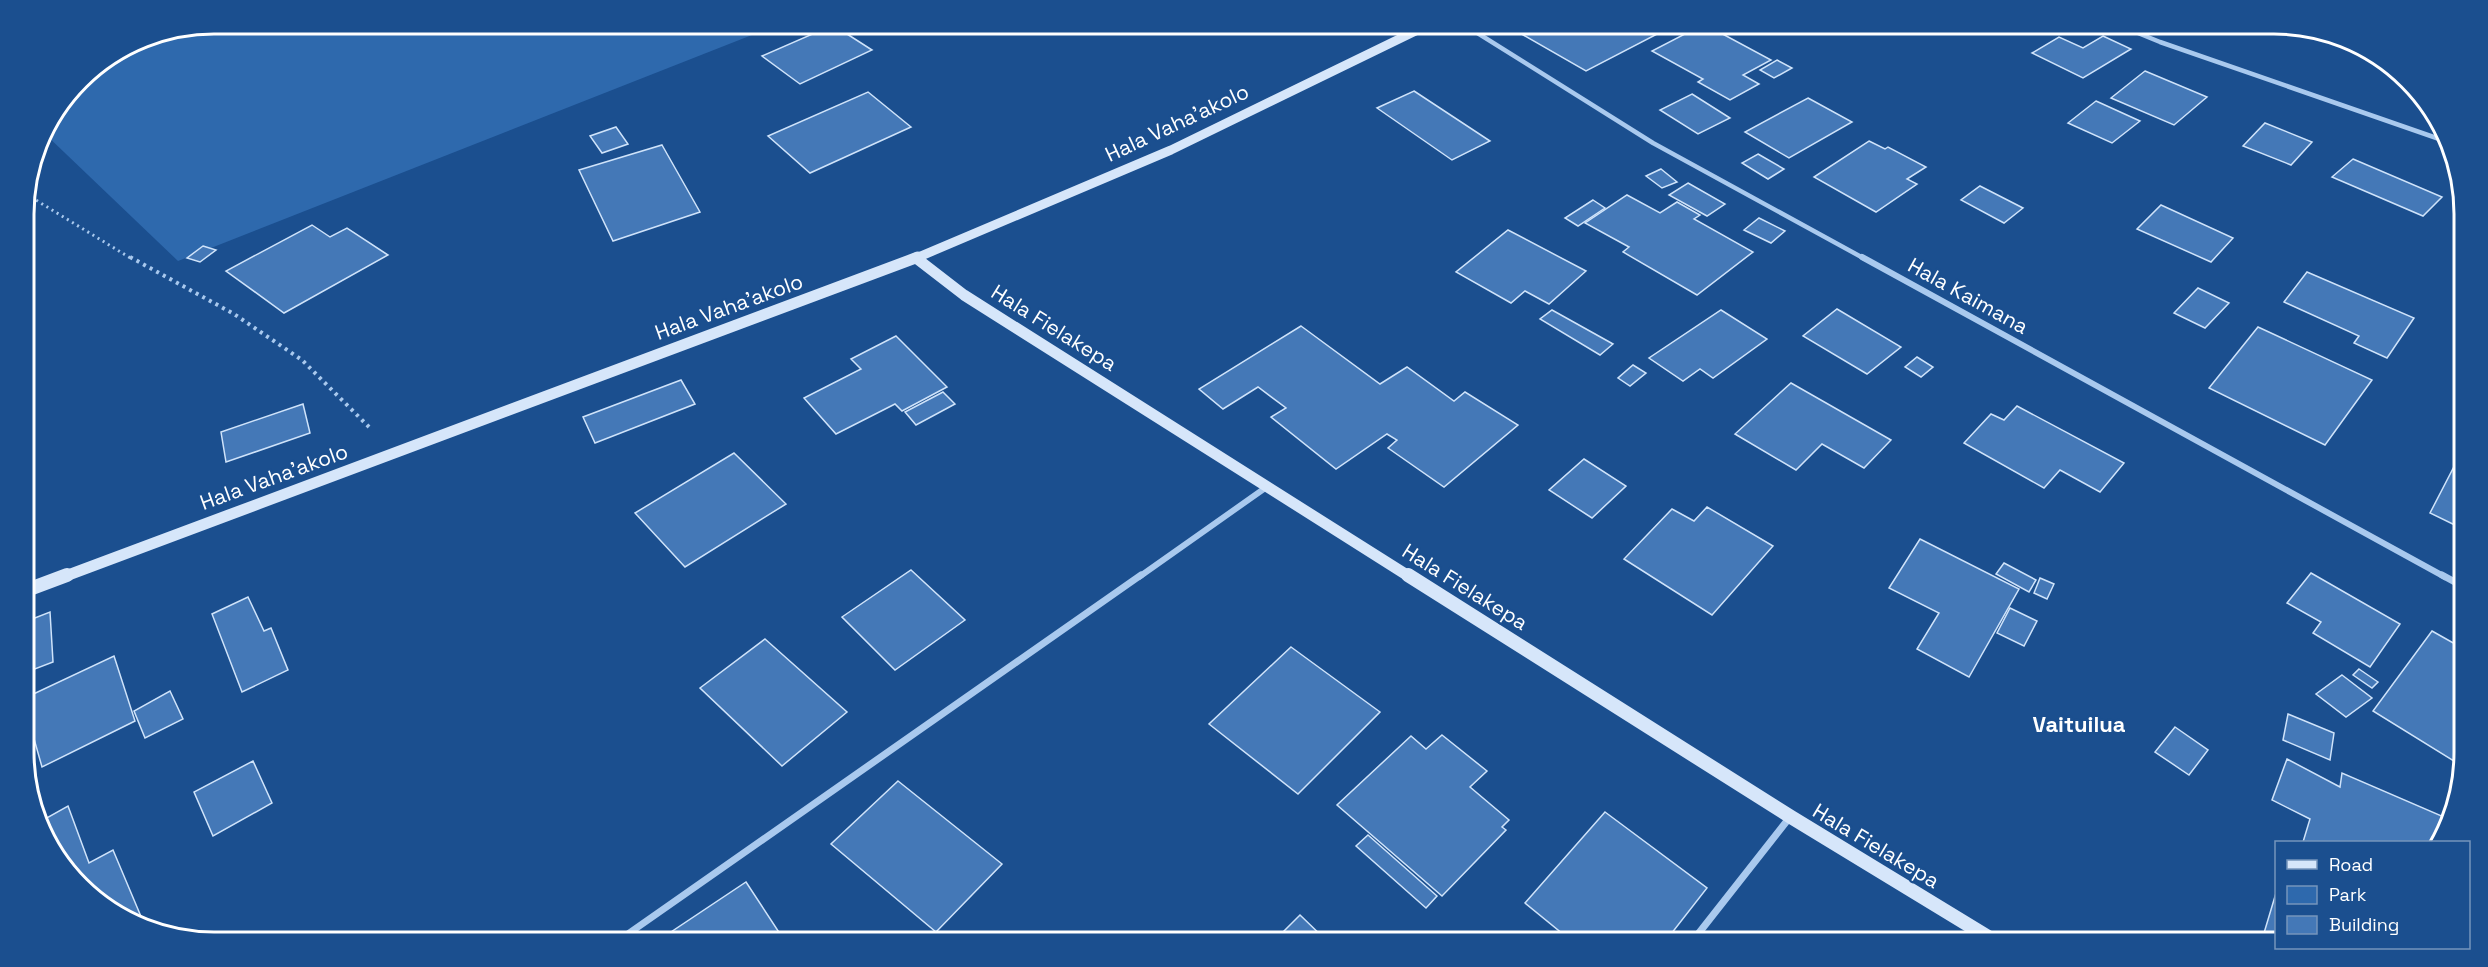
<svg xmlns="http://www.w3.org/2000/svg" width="2488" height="967" font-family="'Space Grotesk',sans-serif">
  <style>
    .green { fill: #2e69ad }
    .building { fill: #4478b7; stroke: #cfe3fa; stroke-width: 1.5 }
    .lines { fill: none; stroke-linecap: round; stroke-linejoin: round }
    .path-far1 { stroke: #a9c9ee; stroke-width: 3; stroke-dasharray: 2 4; stroke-linecap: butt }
    .path { stroke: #a9c9ee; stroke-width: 4; stroke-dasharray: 3 4.5; stroke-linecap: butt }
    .street-far2 { stroke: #a9c9ee; stroke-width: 4.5 }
    .street-far1 { stroke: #a9c9ee; stroke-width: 6 }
    .street { stroke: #a9c9ee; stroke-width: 7 }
    .secondary-far2 { stroke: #d6e6fa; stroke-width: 9 }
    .secondary-far1 { stroke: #d6e6fa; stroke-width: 11 }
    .secondary { stroke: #d6e6fa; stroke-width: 14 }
    .labels { text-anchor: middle; stroke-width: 4.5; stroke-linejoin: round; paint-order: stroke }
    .street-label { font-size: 21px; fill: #fff; stroke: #1b4f8f }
    .neighbourhood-label { font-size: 22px; font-weight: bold; fill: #fff; stroke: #1b4f8f }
    .rim { fill: none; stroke: #fff; stroke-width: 3 }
  </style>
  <rect width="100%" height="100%" fill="#1b4f8f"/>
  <path class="green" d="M214,24H780L178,261L43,132L89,71L142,38Z"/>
  <g class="building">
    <path d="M1504,24H1654L1652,25L1663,31L1586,71Z"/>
    <path d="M1704,24L1771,60L1743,75L1759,84L1730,100L1698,82L1703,79L1652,51Z"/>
    <path d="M833,25L872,50L800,84L762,56Z"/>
    <path d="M2103,36L2131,49L2083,78L2032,53L2059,37L2083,48Z"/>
    <path d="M1777,60L1792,68L1774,78L1760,70Z"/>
    <path d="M2145,71L2207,97L2174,125L2111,98Z"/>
    <path d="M1414,91L1490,141L1452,160L1377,108Z"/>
    <path d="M868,92L911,127L810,173L768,136Z"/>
    <path d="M1692,94L1730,118L1698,134L1660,110Z"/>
    <path d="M1808,98L1852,122L1789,158L1745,132Z"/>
    <path d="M2096,101L2140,121L2112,143L2068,123Z"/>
    <path d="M2265,123L2312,142L2291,165L2243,146Z"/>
    <path d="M616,127L628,144L602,153L590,136Z"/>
    <path d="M1869,141L1885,149L1888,147L1926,167L1907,179L1917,184L1876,212L1814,177Z"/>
    <path d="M662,145L700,212L613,241L579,170Z"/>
    <path d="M1758,154L1784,169L1768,179L1742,163Z"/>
    <path d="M2353,159L2442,197L2423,216L2332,177Z"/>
    <path d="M1661,169L1677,182L1662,188L1646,176Z"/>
    <path d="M1688,183L1725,204L1707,216L1669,195Z"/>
    <path d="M1980,186L2023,208L2004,223L1961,200Z"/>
    <path d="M1627,195L1660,213L1677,202L1700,215L1694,219L1753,252L1697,295L1623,252L1629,247L1585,223Z"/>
    <path d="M1593,200L1605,208L1578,226L1565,218Z"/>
    <path d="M2161,205L2233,238L2211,262L2137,229Z"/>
    <path d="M1759,218L1785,231L1771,243L1744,230Z"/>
    <path d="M312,225L330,237L347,228L388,255L284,313L226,271Z"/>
    <path d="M1508,230L1586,271L1549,304L1525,291L1511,303L1456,272Z"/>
    <path d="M203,246L216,250L200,262L187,258Z"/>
    <path d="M2307,272L2414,318L2387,358L2354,343L2359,336L2284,302Z"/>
    <path d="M2198,288L2229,303L2205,328L2174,313Z"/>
    <path d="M1837,309L1901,347L1867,374L1803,336Z"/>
    <path d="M1552,310L1613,344L1600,355L1540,319Z"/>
    <path d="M1721,310L1767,339L1713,378L1700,369L1683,381L1649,358Z"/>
    <path d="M1301,326L1380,384L1407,367L1454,401L1465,392L1518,425L1444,487L1388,448L1397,440L1387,434L1336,469L1271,417L1286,408L1258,387L1223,409L1199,389Z"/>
    <path d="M2258,327L2372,380L2325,445L2209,388Z"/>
    <path d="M896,336L947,387L902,411L895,404L836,434L804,398L861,369L851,359Z"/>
    <path d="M1917,357L1933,367L1921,377L1905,367Z"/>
    <path d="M1633,365L1646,373L1630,386L1618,378Z"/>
    <path d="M681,380L695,404L595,443L583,417Z"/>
    <path d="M1791,383L1891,440L1864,468L1822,444L1796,470L1735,434Z"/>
    <path d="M943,392L955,404L916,425L905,412Z"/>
    <path d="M303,404L310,433L226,462L221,432Z"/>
    <path d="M2017,406L2124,463L2100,492L2060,470L2044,488L1964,443L1991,414L2004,420Z"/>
    <path d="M734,453L786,504L685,567L635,513Z"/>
    <path d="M2459,457L2463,459V529L2430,513Z"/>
    <path d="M1584,459L1626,486L1592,518L1549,490Z"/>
    <path d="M1707,507L1773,546L1712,615L1624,559L1672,509L1694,521Z"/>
    <path d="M1920,539L2019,589L1969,677L1917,649L1939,613L1889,588Z"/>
    <path d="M2004,563L2036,580L2029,592L1996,574Z"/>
    <path d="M911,570L965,620L895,670L842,617Z"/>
    <path d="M2311,573L2400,624L2370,667L2313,633L2321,622L2287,603Z"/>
    <path d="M2040,578L2054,584L2047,599L2034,593Z"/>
    <path d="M248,597L264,631L271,628L288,670L242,692L212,614Z"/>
    <path d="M2010,608L2037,621L2024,646L1997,633Z"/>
    <path d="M50,612L53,662L27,672V621Z"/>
    <path d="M2432,631L2464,649L2462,766L2373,711Z"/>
    <path d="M765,639L847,712L782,766L700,688Z"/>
    <path d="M1291,647L1380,712L1298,794L1209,724Z"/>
    <path d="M114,656L135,721L42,767L27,714V697Z"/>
    <path d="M2359,669L2378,682L2372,688L2353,675Z"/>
    <path d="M2342,675L2372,698L2346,717L2316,694Z"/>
    <path d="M170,691L183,719L145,738L134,711Z"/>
    <path d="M2288,714L2334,733L2330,760L2283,740Z"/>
    <path d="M2175,727L2208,750L2189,775L2155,752Z"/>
    <path d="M1442,735L1487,771L1470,787L1509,820L1502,827L1506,830L1442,896L1337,805L1411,736L1426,749Z"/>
    <path d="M2287,759L2340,787L2342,773L2451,820L2439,842H2303L2310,819L2272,800Z"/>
    <path d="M253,761L272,803L213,836L194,792Z"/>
    <path d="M898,781L1002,864L936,932L831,844Z"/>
    <path d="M68,806L89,863L113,850L145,926L71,878L43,820Z"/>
    <path d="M1605,812L1707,888L1664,943H1574L1525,903Z"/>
    <path d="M1368,835L1437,896L1426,908L1356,846Z"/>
    <path d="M746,882L786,943H673L668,934Z"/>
    <path d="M2276,893V943H2261Z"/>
    <path d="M1300,915L1329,943H1272Z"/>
  </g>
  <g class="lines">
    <path class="path-far1" d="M26,194L132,259"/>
    <path class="path" d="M130,257L234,314L302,360L369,427"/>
    <g class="street-far2">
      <path d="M1463,24L1653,143L1865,259"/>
      <path d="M2116,24L2160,42L2448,142"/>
    </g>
    <g class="street-far1">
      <path d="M1862,257L2445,577"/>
      <path d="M1139,577L1268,486"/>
    </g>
    <g class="street">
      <path d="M2442,575L2464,587"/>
      <path d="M615,943L1141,575"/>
      <path d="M1691,943L1790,817"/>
    </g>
    <path class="secondary-far2" d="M914,259L1171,150L1430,24"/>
    <g class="secondary-far1">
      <path d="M916,258L964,295L1410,577"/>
      <path d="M63,577L918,257"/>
    </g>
    <g class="secondary">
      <path d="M1408,575L1791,817L1998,943"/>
      <path d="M27,590L67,575"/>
    </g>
  </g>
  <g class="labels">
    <g class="street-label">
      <text transform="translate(1177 123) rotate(-25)" y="7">Hala Vaha'akolo</text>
      <text transform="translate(1968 296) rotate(29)" y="7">Hala Kaimana</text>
      <text transform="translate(729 307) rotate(-20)" y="7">Hala Vaha'akolo</text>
      <text transform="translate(1054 328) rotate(32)" y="7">Hala Fielakepa</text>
      <text transform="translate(274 477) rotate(-20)" y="7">Hala Vaha'akolo</text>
      <text transform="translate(1465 587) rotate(32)" y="7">Hala Fielakepa</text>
      <text transform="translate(1876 846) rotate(31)" y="7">Hala Fielakepa</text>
    </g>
    <g class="neighbourhood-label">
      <text x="2079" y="732">Vaituilua</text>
    </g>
  </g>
  <path d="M0 0H2488V967H0ZM214 34H2274A180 180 0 0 1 2454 214V752A180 180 0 0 1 2274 932H214A180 180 0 0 1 34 752V214A180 180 0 0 1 214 34Z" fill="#1b4f8f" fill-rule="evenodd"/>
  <path class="rim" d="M214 34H2274A180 180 0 0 1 2454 214V752A180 180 0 0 1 2274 932H214A180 180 0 0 1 34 752V214A180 180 0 0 1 214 34Z"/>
  <rect x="2275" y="841" width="195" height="108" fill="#1b4f8f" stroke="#7695bc" stroke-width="1.5"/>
  <rect x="2287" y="860" width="30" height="9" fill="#d6e6fa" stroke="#7695bc" stroke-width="1.5"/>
  <text x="2329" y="871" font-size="18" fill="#ffffff">Road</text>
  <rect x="2287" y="886" width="30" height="18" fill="#2e69ad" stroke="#7695bc" stroke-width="1.5"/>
  <text x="2329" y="901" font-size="18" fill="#ffffff">Park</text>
  <rect x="2287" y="916" width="30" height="18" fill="#4478b7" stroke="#7695bc" stroke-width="1.5"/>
  <text x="2329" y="931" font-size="18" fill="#ffffff">Building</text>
</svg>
